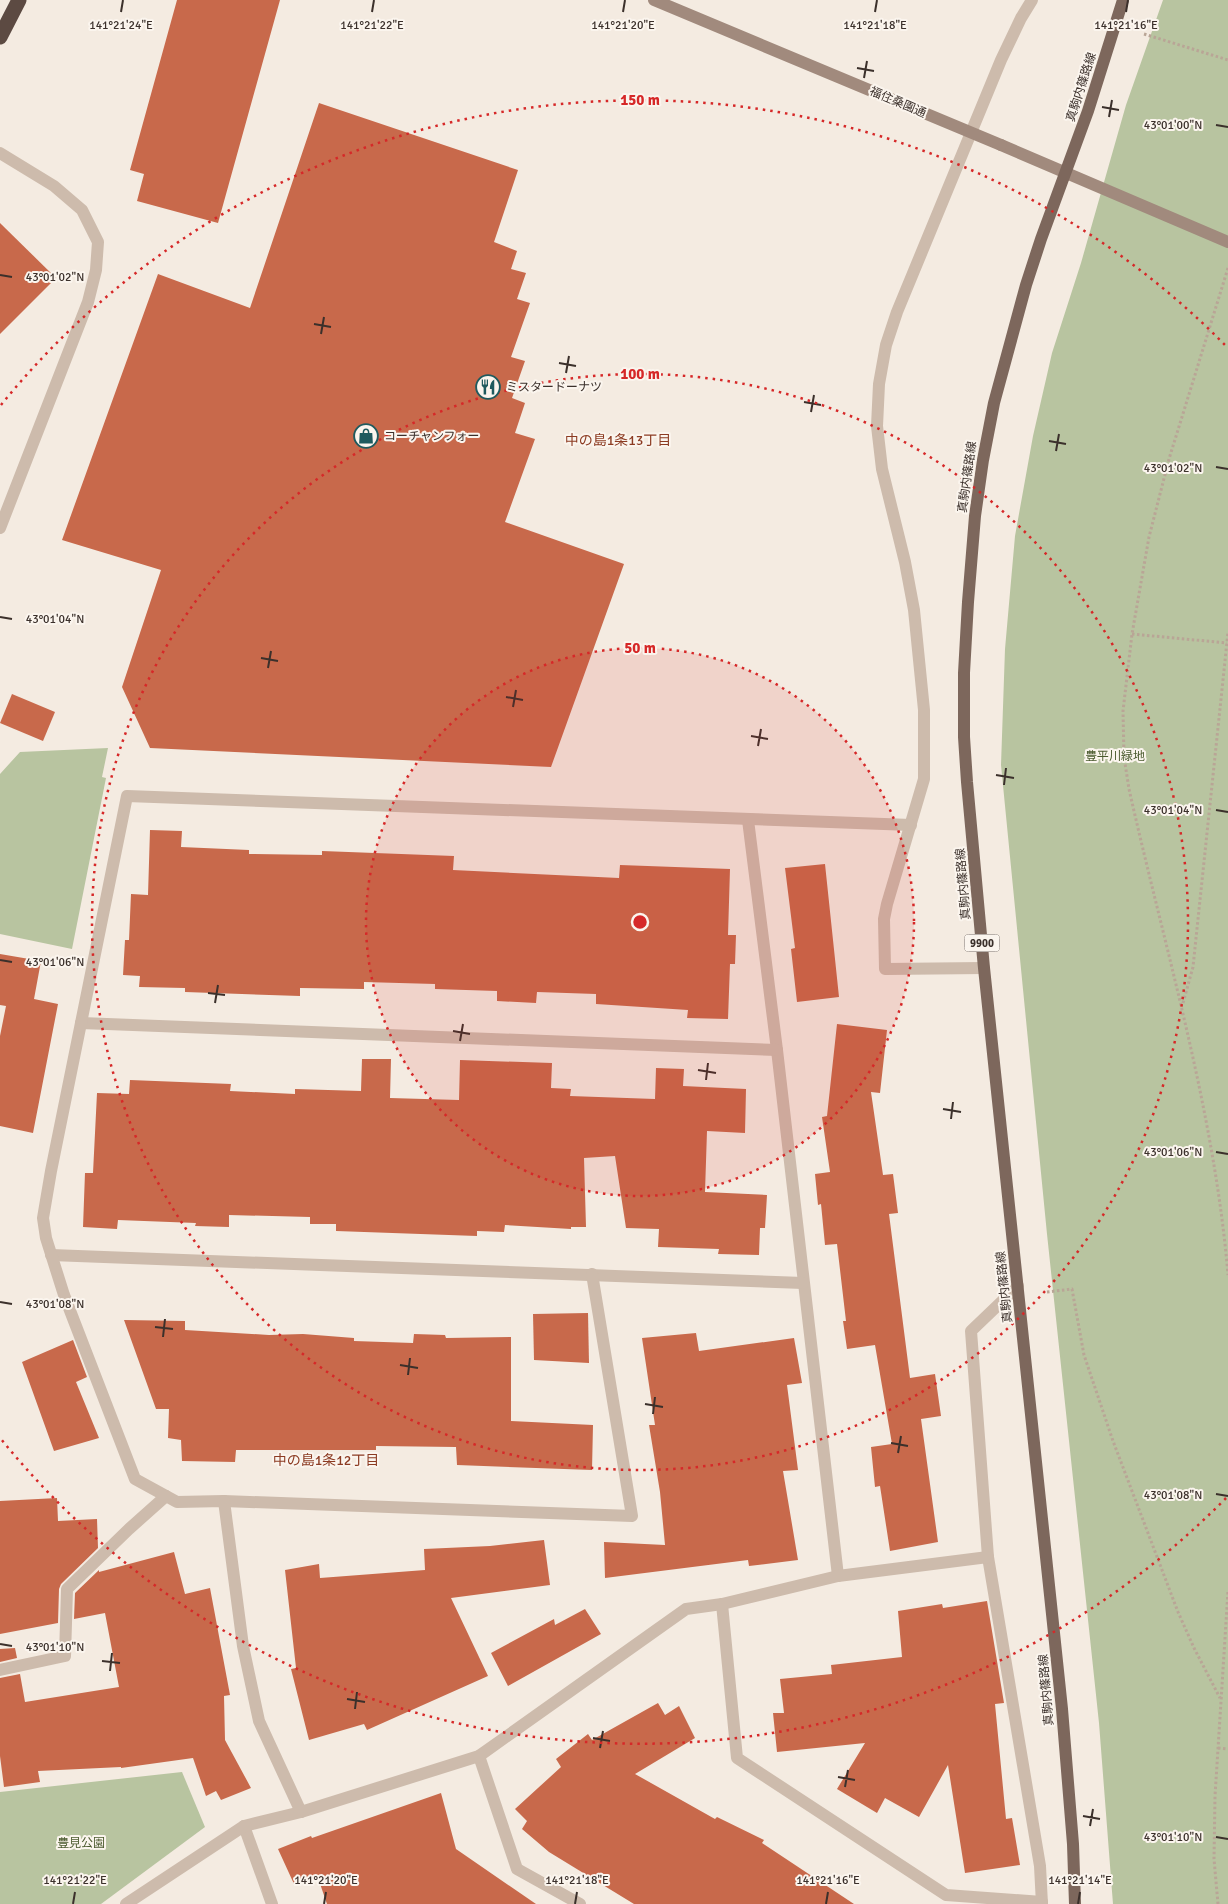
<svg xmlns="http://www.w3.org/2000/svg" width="1228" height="1904" font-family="Signika,'Noto Sans JP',sans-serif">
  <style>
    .green { fill: #b8c4a0 }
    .building { fill: #c8694b }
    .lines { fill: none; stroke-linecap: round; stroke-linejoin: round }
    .path { stroke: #b9a596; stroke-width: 3; stroke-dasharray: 2.5 2.5; stroke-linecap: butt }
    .lane { stroke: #cdbbac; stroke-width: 12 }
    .street { stroke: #cdbbac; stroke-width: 12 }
    .secondary { stroke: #a18a7d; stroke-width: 12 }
    .primary { stroke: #7d675c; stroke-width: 12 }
    .highway { stroke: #5c4a42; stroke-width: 15 }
    .secondary-bridge { stroke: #a18a7d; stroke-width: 12 }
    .ticks { fill: none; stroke: #3b302b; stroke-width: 2 }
    .ring { fill: none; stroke: #d62828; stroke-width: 2.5; stroke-dasharray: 2.5 5 }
    .labels { text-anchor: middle; stroke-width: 4; stroke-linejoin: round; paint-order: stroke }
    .shield { fill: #fbf5ee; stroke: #756b66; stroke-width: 1 }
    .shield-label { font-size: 11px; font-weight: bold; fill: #3b302b }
    .street-label { font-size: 12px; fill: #3b302b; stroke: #fbf5ee }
    .poi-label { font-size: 12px; fill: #3b302b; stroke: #fbf5ee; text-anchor: start }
    .park-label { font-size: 12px; fill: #4a5a2e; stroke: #fbf5ee }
    .neighbourhood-label { font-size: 14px; fill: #8c3b22; stroke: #fbf5ee }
    .ticks-label { font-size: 12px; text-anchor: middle; fill: #3b302b; stroke: #fbf5ee; stroke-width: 4; stroke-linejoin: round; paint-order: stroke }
    .centre { fill: #d62828; stroke: #fbf5ee; stroke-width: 2.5 }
    .ring-label { font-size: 15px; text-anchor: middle; font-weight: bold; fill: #d62828; stroke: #fbf5ee; stroke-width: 4; stroke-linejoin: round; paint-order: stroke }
  </style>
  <rect width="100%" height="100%" fill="#f4ebe1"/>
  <g class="green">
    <path d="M1163,0H1228V1904H1113L1099,1723L1047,1234L1001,765L1005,649L1015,536L1033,436L1052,353L1081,263L1126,105Z"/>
    <path d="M108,748L102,777L106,778L72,949L0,934V774L20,752Z"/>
    <path d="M182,1772L205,1827L101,1904H0V1792Z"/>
  </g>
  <g class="building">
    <path d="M177,0H280L218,223L137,201L144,174L130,170Z"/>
    <path d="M319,103L518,170L494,242L517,251L511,269L526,273L517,299L530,303L511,357L525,361L512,398L525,403L515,433L535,439L505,522L624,564L551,767L150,748L122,687L161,570L62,540L158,274L250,308Z"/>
    <path d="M0,223L56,278L0,334Z"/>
    <path d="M12,694L55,712L43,741L0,723Z"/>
    <path d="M150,830L182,831L181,847L249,850V854L322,855V851L454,856L453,870L619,878L620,865L730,869L728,935H736L735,964H730L728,1019L687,1018L688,1010L596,1004V994L537,992L536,1003L497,1001V991L435,989V984L364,982V989L300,988V996L185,992V988L139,987L140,976L123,975L125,940H129L131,894L148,895Z"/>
    <path d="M825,864L839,997L797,1002L791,949L795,948L785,868Z"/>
    <path d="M0,954L41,961L34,999L58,1004L33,1133L0,1126V1036L6,1006L0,1005Z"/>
    <path d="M837,1024L887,1030L880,1093L871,1092L883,1175L893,1174L898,1213L889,1214L910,1378L935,1374L941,1416L921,1419L938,1542L890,1551L880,1486L875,1487L871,1447L892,1444L875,1345L847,1349L843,1321H846L837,1244L825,1245L821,1204L818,1205L815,1174L830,1172L822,1117L827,1116Z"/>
    <path d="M362,1059H391L390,1098L459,1100L460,1060L552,1063L551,1088L571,1089L570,1096L655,1099L656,1068L684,1069L683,1086L746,1089L745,1133L707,1131L705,1192L767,1195L765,1228H760L759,1255L718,1254L719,1249L658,1247L659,1229L626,1228L615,1156L584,1158L586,1227H571V1229L505,1225L504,1232L477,1231V1236L336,1231V1224H310V1217L229,1215V1227L195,1226L196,1223L118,1220L117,1229L83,1227L85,1173H93L97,1093L129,1094L130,1080L231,1084L230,1091L295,1094V1089L361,1091Z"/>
    <path d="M588,1313L589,1363L534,1360L533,1314Z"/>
    <path d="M124,1320L185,1321V1330L269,1335L303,1334L354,1338V1341L413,1343L414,1334L445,1335L446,1338L511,1337V1421L593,1425L592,1470L457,1465L456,1447L376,1446V1450H236L235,1462L182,1461L181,1440L168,1438L169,1409H156Z"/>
    <path d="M696,1333L699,1351L794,1338L802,1383L787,1385L798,1470L783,1471L798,1560L749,1566L748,1560L605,1578L604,1542L665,1545L660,1492L649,1425H655L642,1338Z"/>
    <path d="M73,1340L87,1377L76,1382L99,1438L54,1451L22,1362Z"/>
    <path d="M57,1498L58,1521L97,1519L98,1548L61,1584L59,1589L58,1623L0,1634V1501Z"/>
    <path d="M544,1540L550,1585L451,1598L488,1676L367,1730L364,1724L309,1740L291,1669L296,1668L285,1570L319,1564L320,1578L425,1570L424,1549L490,1546Z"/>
    <path d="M174,1552L185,1594L210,1588L230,1695L224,1696L225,1740L251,1788L221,1800L216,1791L206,1796L193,1758L121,1768V1767L38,1771L40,1782L4,1787L0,1756V1678L20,1674L25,1702L119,1687L105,1613L74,1619L75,1593L99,1570V1572Z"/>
    <path d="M987,1601L1004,1703L995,1704L1006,1819L1012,1818L1020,1865L965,1873L948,1765L919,1817L885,1798L877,1813L837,1789L865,1743L777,1752L773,1713H784L780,1679L832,1674L831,1665L902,1657L898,1611L942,1604L943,1608Z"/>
    <path d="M585,1609L601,1634L508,1686L491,1653L554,1619L555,1625Z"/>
    <path d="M15,1648L17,1658L0,1662V1649Z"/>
    <path d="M658,1703L665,1715L679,1706L695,1738L635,1774L715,1819L717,1817L764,1840L762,1843L854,1904H634L549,1852L522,1829L527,1821L515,1809L561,1767L556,1759L588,1734L592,1740Z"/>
    <path d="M441,1793L456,1849L536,1904H327L317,1875L294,1884L278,1849L311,1836L312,1838Z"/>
  </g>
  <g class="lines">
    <g class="path">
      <path d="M1144,34L1228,60"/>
      <path d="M1228,268L1169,459L1149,537L1132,634L1123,711L1124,757L1129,789C1165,950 1214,1109 1228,1275"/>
      <path d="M1132,634L1227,643"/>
      <path d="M1183,1003L1193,967L1228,632"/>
      <path d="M1047,1292L1072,1289L1084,1355L1113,1441L1178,1612L1194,1648L1220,1698"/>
      <path d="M1218,1748L1228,1749"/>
      <path d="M1218,1904L1214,1859L1215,1796L1228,1591"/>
    </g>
    <g class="lane">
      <path d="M0,153L54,186L82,210L98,242L96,270L88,302L0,528"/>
      <path d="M0,1670L65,1656L67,1589L129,1529L166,1496"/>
    </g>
    <g class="street">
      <path d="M748,820L777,1050L838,1576"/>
      <path d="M984,968L885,969L884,919L887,904L924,779V710L914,610L905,562L882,469L877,426L879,384L886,345L897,312L1001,60L1021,18L1032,0"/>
      <path d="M81,1023L777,1050"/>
      <path d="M51,1255L803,1283"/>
      <path d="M592,1274L632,1516L224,1501L177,1502L135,1479L64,1295L46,1238L43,1218L51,1171L127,796L911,825"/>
      <path d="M1018,1286L971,1331L988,1557L1040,1866L1042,1904"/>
      <path d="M224,1501L243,1646L259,1721L301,1812"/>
      <path d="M722,1604L737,1758L946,1895L1042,1902"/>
      <path d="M479,1756L517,1869L580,1904"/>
      <path d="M244,1826L272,1904"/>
      <path d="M126,1904L244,1826L301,1812L479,1756L686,1609L722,1604L838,1576L988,1557"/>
    </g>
    <path class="secondary" d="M1001,145L1228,242"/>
    <path class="primary" d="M1075,1904L1073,1844L1062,1709L984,968L967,782L964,737V673L968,602L975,516L983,460L994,403L1026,285L1041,239L1088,111L1123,0"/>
    <path class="highway" d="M0,37L19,0"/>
    <path class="secondary-bridge" d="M654,0L1001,145"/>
  </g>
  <path class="ticks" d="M121,12L123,0M372,12L374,0M623,12L625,0M875,12L877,0M1126,12L1128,0M857,68L874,71M864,78L867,61M1102,107L1119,110M1109,117L1112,100M1216,125L1228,127M0,275L12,277M314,324L331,327M321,334L324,317M559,363L576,366M566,373L569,356M804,402L821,405M811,412L814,395M1049,441L1066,444M1056,451L1059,434M1216,467L1228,469M0,617L12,619M261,658L278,661M268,668L271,651M506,697L523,700M513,707L516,690M751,736L768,739M758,746L761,729M996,775L1014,778M1004,785L1006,768M1216,810L1228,812M0,960L12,962M208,993L225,995M215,1003L218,985M453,1031L470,1034M460,1041L463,1024M698,1070L716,1073M706,1080L708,1063M943,1109L961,1112M951,1119L953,1102M1216,1152L1228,1154M0,1302L12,1304M155,1327L173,1329M163,1337L165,1319M400,1365L418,1368M408,1375L410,1358M645,1404L663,1407M653,1414L655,1397M891,1443L908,1446M898,1453L901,1436M1216,1494L1228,1496M0,1644L12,1646M102,1661L120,1663M110,1671L112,1653M347,1699L365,1702M355,1709L357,1692M593,1738L610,1741M600,1748L603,1731M838,1777L855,1780M845,1787L848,1770M1083,1816L1100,1819M1090,1826L1093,1809M1216,1837L1228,1839M73,1904L75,1892M324,1904L326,1892M575,1904L577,1892M826,1904L828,1892M1078,1904L1080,1892"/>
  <circle cx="640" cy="922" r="274" fill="#d62828" fill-opacity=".12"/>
  <g class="ring">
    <circle cx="640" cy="922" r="274"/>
    <circle cx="640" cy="922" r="548"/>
    <path d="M1226 1498A822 822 0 0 1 1 1439M1 405A822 822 0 0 1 1226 346"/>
  </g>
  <defs>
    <g id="restaurant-ring" transform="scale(1.25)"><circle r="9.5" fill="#fbf5ee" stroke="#1f5a5e" stroke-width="1.5"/><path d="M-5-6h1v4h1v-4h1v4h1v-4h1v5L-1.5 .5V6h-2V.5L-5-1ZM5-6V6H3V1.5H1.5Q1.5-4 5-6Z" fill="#1f5a5e"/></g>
    <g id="shop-ring" transform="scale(1.25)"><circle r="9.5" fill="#fbf5ee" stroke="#1f5a5e" stroke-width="1.5"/><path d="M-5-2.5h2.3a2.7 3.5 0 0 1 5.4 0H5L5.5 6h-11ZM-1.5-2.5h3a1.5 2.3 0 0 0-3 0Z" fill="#1f5a5e"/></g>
  </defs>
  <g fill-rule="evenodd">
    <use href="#restaurant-ring" x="488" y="387"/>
    <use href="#shop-ring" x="366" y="436"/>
  </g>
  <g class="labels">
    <rect class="shield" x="964.5" y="934.5" width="35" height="17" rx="4"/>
    <g class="shield-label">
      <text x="982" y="947">9900</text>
    </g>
    <g class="street-label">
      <text transform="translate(1081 87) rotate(-72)" y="4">真駒内篠路線</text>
      <text transform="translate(898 102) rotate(23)" y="4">福住桑園通</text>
      <text transform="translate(967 477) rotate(-82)" y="4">真駒内篠路線</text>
      <text transform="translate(963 884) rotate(-95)" y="4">真駒内篠路線</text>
      <text transform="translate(1004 1287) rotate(-96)" y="4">真駒内篠路線</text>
      <text transform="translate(1046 1690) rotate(-95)" y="4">真駒内篠路線</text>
    </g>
    <g class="poi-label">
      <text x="506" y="391">ミスタードーナツ</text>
      <text x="384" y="440">コーチャンフォー</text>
    </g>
    <g class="park-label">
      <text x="1115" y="760">豊平川緑地</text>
      <text x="81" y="1847">豊見公園</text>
    </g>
    <g class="neighbourhood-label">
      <text x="618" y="445">中の島1条13丁目</text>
      <text x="326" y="1465">中の島1条12丁目</text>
    </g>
  </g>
  <g class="ticks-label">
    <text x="372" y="29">141°21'22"E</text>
    <text x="623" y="29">141°21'20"E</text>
    <text x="875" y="29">141°21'18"E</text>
    <text x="1126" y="29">141°21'16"E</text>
    <text x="121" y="29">141°21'24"E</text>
    <text x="1173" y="129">43°01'00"N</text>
    <text x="55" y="281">43°01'02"N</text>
    <text x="1173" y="472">43°01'02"N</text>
    <text x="55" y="623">43°01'04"N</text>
    <text x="1173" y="814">43°01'04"N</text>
    <text x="55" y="966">43°01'06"N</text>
    <text x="1173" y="1156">43°01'06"N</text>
    <text x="55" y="1308">43°01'08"N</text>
    <text x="1173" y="1499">43°01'08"N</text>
    <text x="55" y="1651">43°01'10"N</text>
    <text x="1173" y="1841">43°01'10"N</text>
    <text x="75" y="1884">141°21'22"E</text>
    <text x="326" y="1884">141°21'20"E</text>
    <text x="577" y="1884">141°21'18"E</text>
    <text x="828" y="1884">141°21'16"E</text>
    <text x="1080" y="1884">141°21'14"E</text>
  </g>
  <circle cx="640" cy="922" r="8" class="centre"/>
  <g class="ring-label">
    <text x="640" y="105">150 m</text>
    <text x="640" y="379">100 m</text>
    <text x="640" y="653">50 m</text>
  </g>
</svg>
